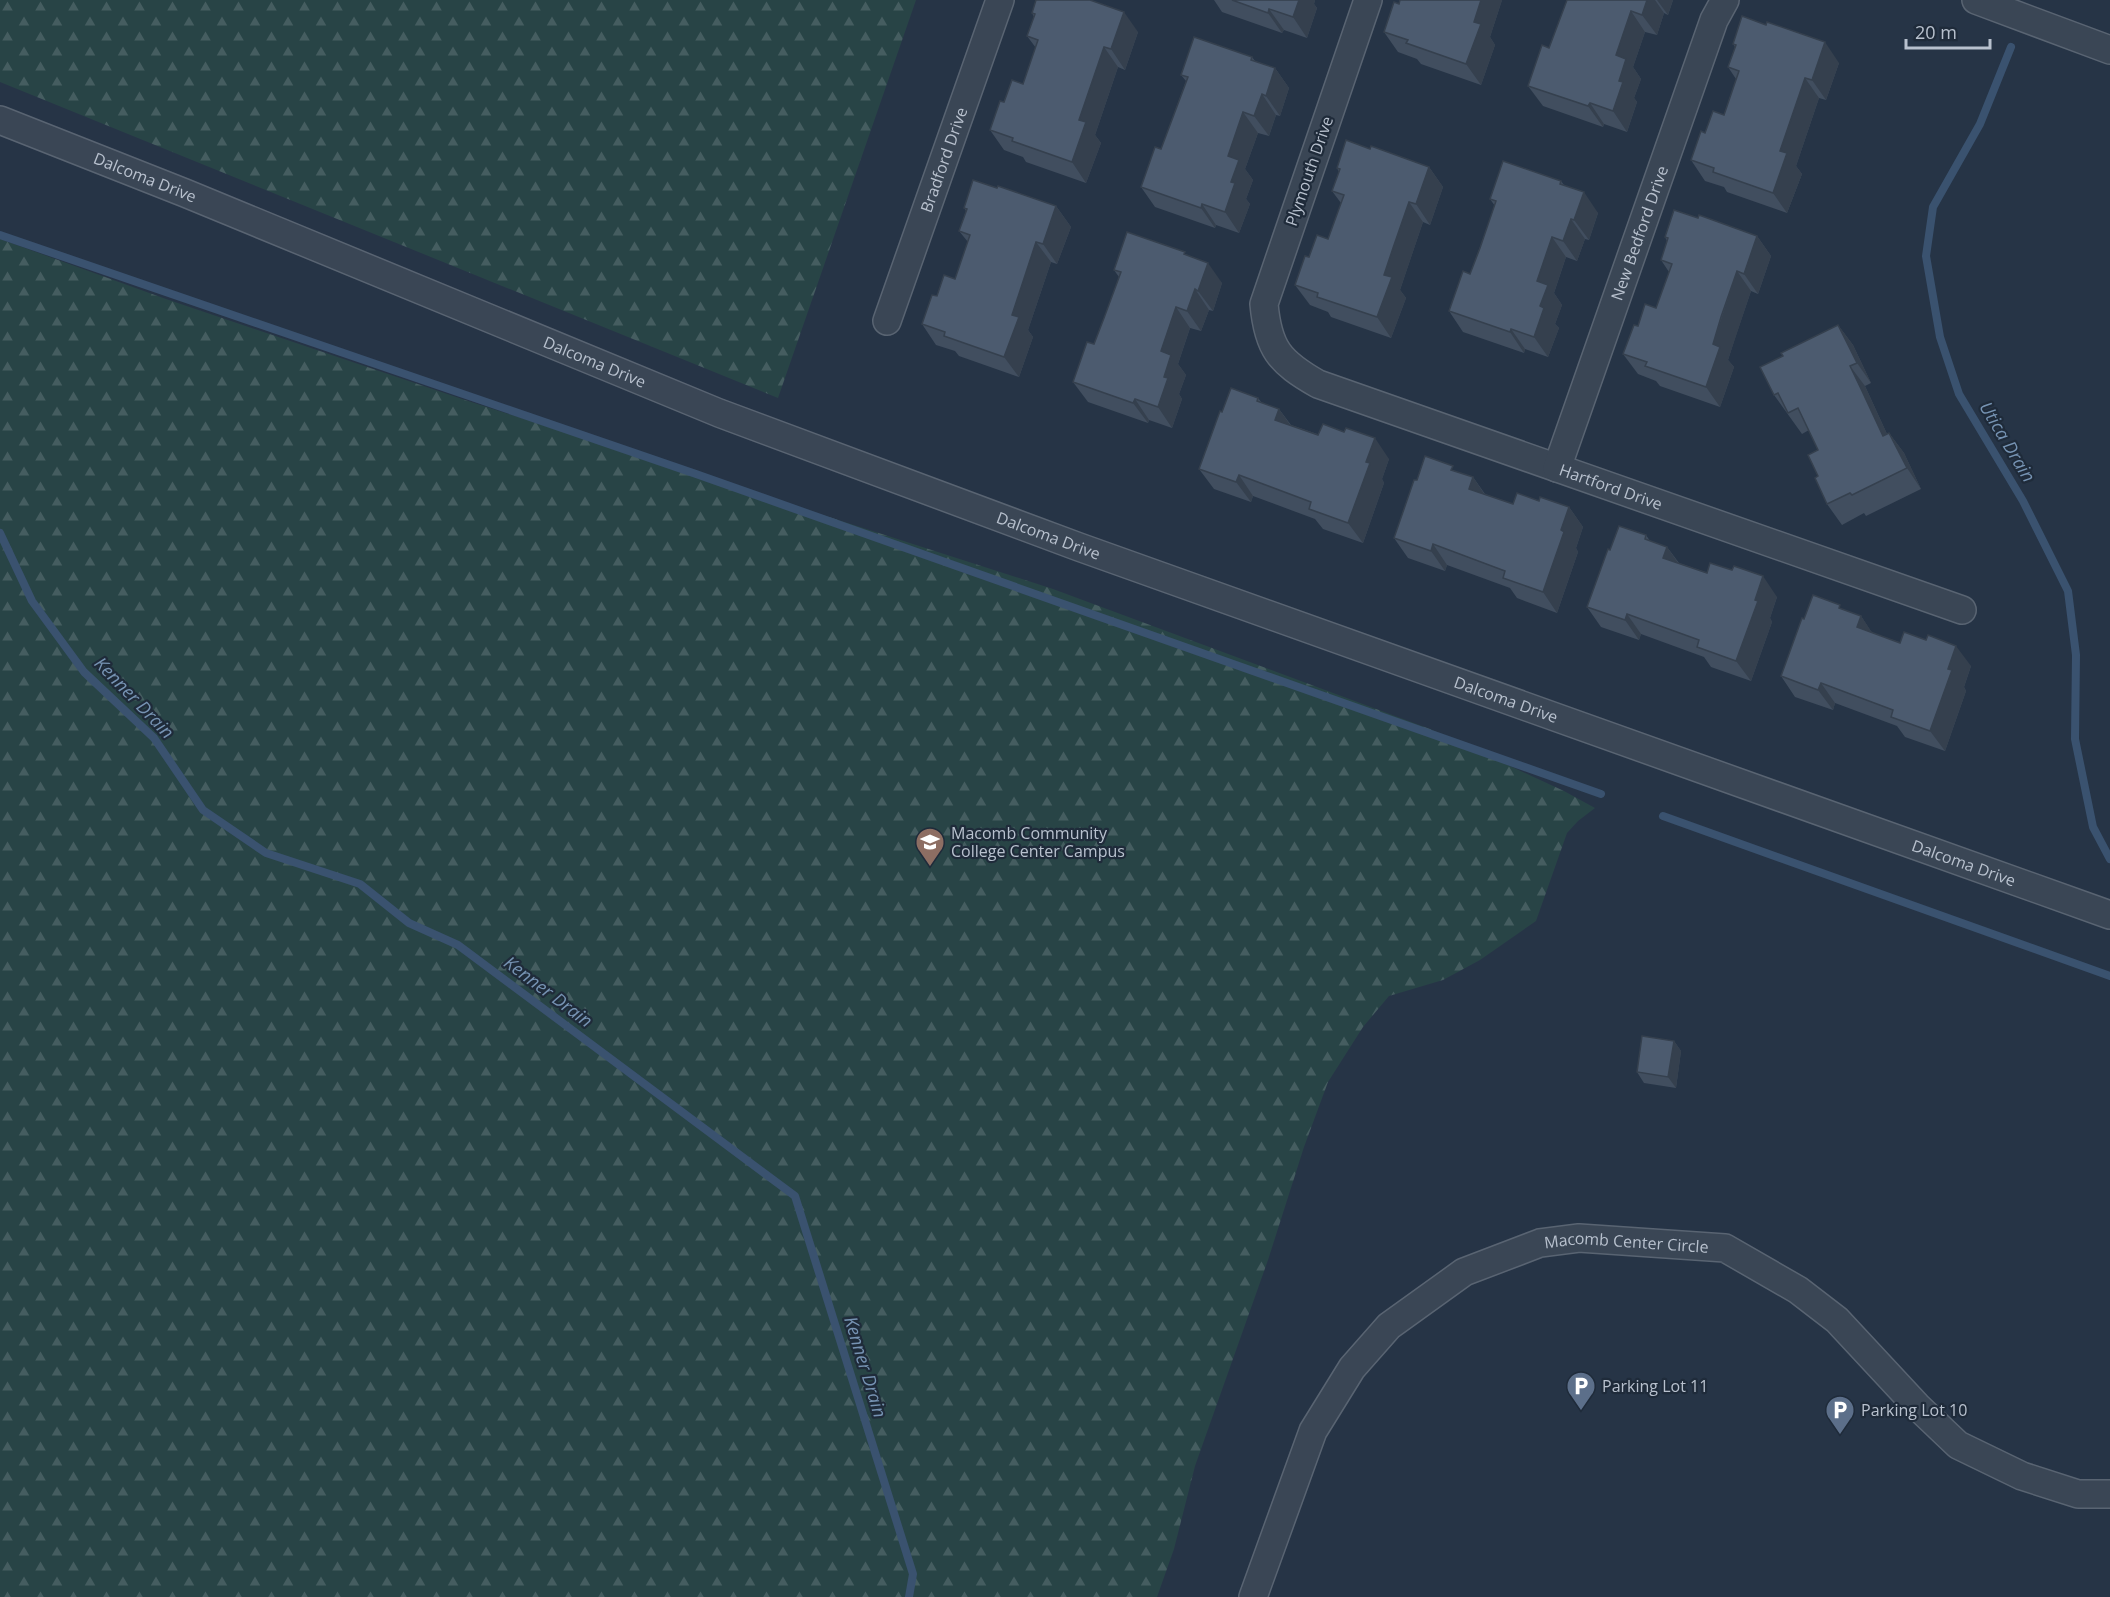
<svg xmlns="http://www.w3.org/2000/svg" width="2110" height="1597" font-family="'Open Sans',sans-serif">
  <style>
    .forest { fill: url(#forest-firs) }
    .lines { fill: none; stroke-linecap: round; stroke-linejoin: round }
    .stream { stroke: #3a526f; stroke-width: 8 }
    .minor-casing { stroke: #596472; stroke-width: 30 }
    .minor { stroke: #3a4655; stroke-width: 27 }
    .wall { fill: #414e5f }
    .shaded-wall { fill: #35404e }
    .building { fill: #4c5b6f; stroke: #35404e; stroke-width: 1.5 }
    .labels { text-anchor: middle; stroke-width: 4.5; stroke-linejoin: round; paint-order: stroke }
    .street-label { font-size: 16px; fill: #b8c1ce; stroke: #1f2b3a }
    .poi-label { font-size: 16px; fill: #b8c1ce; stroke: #1f2b3a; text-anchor: start }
    .water-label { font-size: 18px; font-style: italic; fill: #7693b3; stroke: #1f2b3a }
  </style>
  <defs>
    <pattern id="forest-firs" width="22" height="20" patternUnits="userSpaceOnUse" patternTransform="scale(1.5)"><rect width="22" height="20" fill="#284446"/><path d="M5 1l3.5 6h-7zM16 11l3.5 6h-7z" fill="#455d60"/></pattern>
  </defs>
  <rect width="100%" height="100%" fill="#263446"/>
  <g class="forest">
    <path d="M0,0H916L778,398L0,82Z"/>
    <path d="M0,239L166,299L465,400L1053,589L1430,729L1564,791L1595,808L1578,821L1567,833L1536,921L1480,960L1443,980L1389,996L1363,1027L1328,1082L1304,1147L1268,1260L1195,1466L1174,1549L1157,1597H0Z"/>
  </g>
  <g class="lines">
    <g class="stream">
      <path d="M2011,47L1980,124L1933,207L1926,256L1940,337L1959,394L2023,501L2068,591L2076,655L2075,739L2093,827L2110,859"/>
      <path d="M0,235L696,474L1601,794"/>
      <path d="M0,533L32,601L84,672L154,738L203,810L266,853L360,884L409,923L458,945L795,1196L913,1574L909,1597"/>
      <path d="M1663,816L2110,976"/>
    </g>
    <g class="minor-casing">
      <g id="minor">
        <path id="s1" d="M1368,0L1264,304C1268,348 1279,362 1318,384L1962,610"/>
        <path d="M1976,0L2110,50"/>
        <path id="s2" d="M0,120L185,193L719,413L1079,547L2110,915"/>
        <path id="s3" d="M887,321L1000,0"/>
        <path id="s4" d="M1557,468L1714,20L1725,0"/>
        <path id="s5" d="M1253,1597L1313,1431L1352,1368L1389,1326L1464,1272L1540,1243L1579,1238L1725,1248L1798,1290L1837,1320L1917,1406L1958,1445L2022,1476L2078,1494H2110"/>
      </g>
    </g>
    <use href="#minor" class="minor"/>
  </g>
  <g class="wall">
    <path d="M1214,0H1315L1314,4L1317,8L1307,38L1284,30L1282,33L1222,12Z"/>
    <path d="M1502,0L1490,37L1495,45L1481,85L1421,64L1417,59L1398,52L1384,32L1399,4Z"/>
    <path d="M1567,0H1673L1668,15L1664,13L1657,35L1645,32L1633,67L1641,79L1634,98L1637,102L1627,132L1604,124L1603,127L1543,106L1528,86L1549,48Z"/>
    <path d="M1032,13L1138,32L1125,70L1118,67L1095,135L1101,143L1086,183L1026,162L1023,157L1004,150L990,130L1023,84L1036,48L1027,36L1034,17Z"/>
    <path d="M1733,44L1839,63L1826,100L1819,98L1796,166L1802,174L1787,213L1727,192L1724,187L1705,181L1691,160L1705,133L1724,115L1736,79L1728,67L1735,47Z"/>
    <path d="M1252,57L1255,61L1275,68L1289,88L1280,116L1276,115L1269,136L1258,133L1245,169L1253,180L1246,199L1250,204L1239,233L1216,225L1215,228L1155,207L1141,187L1161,149L1186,81L1181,75Z"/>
    <path d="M1370,149L1429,167L1443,187L1430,225L1423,222L1407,269L1400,290L1406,298L1391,338L1331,317L1328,312L1310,305L1295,285L1309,257L1328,239L1341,203L1332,191L1339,172L1337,168Z"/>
    <path d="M1561,181L1564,185L1598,213L1589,240L1585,239L1577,261L1566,257L1554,293L1562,305L1555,324L1559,328L1548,357L1525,349L1524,353L1463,332L1449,311L1470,274L1495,206L1490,199Z"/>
    <path d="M997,188L1056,206L1071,227L1057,264L1051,262L1028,330L1033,337L1019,377L959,356L955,351L936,345L922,324L937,296L955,279L968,242L959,231L966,211L964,208Z"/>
    <path d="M1698,218L1757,236L1771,256L1758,294L1751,291L1735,338L1728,360L1734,367L1720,407L1660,386L1656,381L1638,374L1623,354L1638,326L1656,308L1669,272L1661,260L1667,241L1665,237Z"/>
    <path d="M1187,256L1222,283L1213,311L1209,310L1201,331L1190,328L1178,364L1186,375L1179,394L1182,399L1172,428L1149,420L1148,423L1088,402L1073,382L1094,344L1104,318L1119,277L1114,270Z"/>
    <path d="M1838,325L1853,345L1871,383L1865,386L1887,434L1889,433L1904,453L1921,489L1866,516L1864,513L1842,525L1827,504L1818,476V450L1809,430L1802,434L1774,395L1783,356Z"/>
    <path d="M1258,398L1262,403L1279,409L1291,425L1389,459L1382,479L1384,483L1363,543L1323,529L1315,519L1253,496L1251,502L1214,489L1199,469L1222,412Z"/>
    <path d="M1456,472L1473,477L1485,494L1513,504L1539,501L1569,507L1583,527L1576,548L1578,552L1557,613L1517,598L1510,588L1447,565L1445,571L1408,558L1394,538L1417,480Z"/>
    <path d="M1646,535L1650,541L1667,547L1679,563L1777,597L1770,618L1772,622L1751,681L1711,667L1704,657L1641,634L1639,640L1601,627L1587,607L1610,550Z"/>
    <path d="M1843,610L1861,616L1872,633L1971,666L1964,687L1966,691L1945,751L1905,737L1897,726L1835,703L1833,710L1795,697L1781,676L1804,619Z"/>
    <path d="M1674,1041L1681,1051L1676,1088L1644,1083L1637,1072Z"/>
  </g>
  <g class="shaded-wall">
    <path d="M1299,0H1315L1314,4L1317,8L1307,38L1293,17Z"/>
    <path d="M1481,0H1502L1490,37L1495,45L1481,85L1466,64L1474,22Z"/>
    <path d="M1647,0H1655L1664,13L1657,35L1642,15Z"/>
    <path d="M1657,0H1673L1668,15Z"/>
    <path d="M1269,9L1284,30L1282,33L1268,13Z"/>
    <path d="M1631,11L1645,32L1633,67L1641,79L1634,98L1637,102L1627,132L1613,111L1619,81L1616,55Z"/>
    <path d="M1124,12L1138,32L1125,70L1111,49Z"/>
    <path d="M1825,42L1839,63L1826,100L1812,80Z"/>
    <path d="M1104,47L1118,67L1095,135L1101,143L1086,183L1072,162L1079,120Z"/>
    <path d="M1275,68L1289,88L1280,116L1266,96Z"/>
    <path d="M1805,78L1819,98L1796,166L1802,174L1787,213L1773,193L1780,151Z"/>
    <path d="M1262,94L1276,115L1269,136L1254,116Z"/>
    <path d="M1590,103L1604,124L1603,127L1588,106Z"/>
    <path d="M1243,112L1258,133L1245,169L1253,180L1246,199L1250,204L1239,233L1225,212L1231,182L1228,156Z"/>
    <path d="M1429,167L1443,187L1430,225L1416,204Z"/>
    <path d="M1584,192L1598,213L1589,240L1574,220Z"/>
    <path d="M1409,202L1423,222L1400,290L1406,298L1391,338L1377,317L1384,275Z"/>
    <path d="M1202,204L1216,225L1215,228L1201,208Z"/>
    <path d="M1056,206L1071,227L1057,264L1043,244Z"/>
    <path d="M1571,219L1585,239L1577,261L1563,241Z"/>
    <path d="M1757,236L1771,256L1758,294L1744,274Z"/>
    <path d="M1552,237L1566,257L1554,293L1562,305L1555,324L1559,328L1548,357L1534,337L1540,306L1537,281Z"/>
    <path d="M1036,242L1051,262L1028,330L1033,337L1019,377L1004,357L1012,315Z"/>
    <path d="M1208,263L1222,283L1213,311L1198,291Z"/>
    <path d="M1737,271L1751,291L1728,360L1734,367L1720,407L1706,387L1713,344Z"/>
    <path d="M1195,289L1209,310L1201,331L1187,311Z"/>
    <path d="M1176,307L1190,328L1178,364L1186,375L1179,394L1182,399L1172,428L1158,407L1161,351Z"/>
    <path d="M1838,325L1853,345L1871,383L1857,363Z"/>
    <path d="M1511,329L1525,349L1524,353L1510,332Z"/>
    <path d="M1850,366L1865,386L1897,456L1883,436Z"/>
    <path d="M1135,399L1149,420L1148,423L1133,403Z"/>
    <path d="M1279,409L1293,429L1275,420Z"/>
    <path d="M1889,433L1904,453L1921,489L1907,468Z"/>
    <path d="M1375,438L1389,459L1382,479L1384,483L1363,543L1348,523L1366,462Z"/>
    <path d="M1239,475L1253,496L1251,502L1236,482Z"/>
    <path d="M1473,477L1487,498L1469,489Z"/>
    <path d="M1569,507L1583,527L1576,548L1578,552L1557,613L1543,592L1561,530Z"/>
    <path d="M1433,544L1447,565L1445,571L1431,551Z"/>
    <path d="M1667,547L1681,567L1663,558Z"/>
    <path d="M1763,576L1777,597L1770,618L1772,622L1751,681L1736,661L1755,600Z"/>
    <path d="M1627,614L1641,634L1639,640L1625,620Z"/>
    <path d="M1861,616L1875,637L1857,627Z"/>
    <path d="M1956,646L1971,666L1964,687L1966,691L1945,751L1930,731L1948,669Z"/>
    <path d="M1821,683L1835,703L1833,710L1818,690Z"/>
    <path d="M1674,1041L1681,1051L1676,1088L1668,1077Z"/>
  </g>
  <g class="building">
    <path d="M1036,0H1090L1124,12L1111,49L1104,47L1079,120L1086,122L1072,162L1012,141L1013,138L990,130L1000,101L1004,102L1012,80L1023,84L1038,40L1027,36L1035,14L1032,13Z"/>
    <path d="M1232,0H1299L1293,17L1269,9L1268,13Z"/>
    <path d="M1400,0H1481L1474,22L1481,24L1466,64L1406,43L1408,40L1384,32L1394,2L1399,4Z"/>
    <path d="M1567,0H1647L1642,15L1631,11L1616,55L1626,59L1619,81L1623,82L1613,111L1590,103L1588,106L1528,86L1542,45L1549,48Z"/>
    <path d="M1742,16L1766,25L1767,22L1825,42L1812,80L1805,78L1780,151L1787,153L1773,193L1713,172L1714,168L1691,160L1701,131L1705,133L1713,111L1724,115L1739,71L1728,67L1736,45L1733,44Z"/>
    <path d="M1194,37L1252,57L1251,60L1275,68L1266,96L1262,94L1254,116L1243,112L1228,156L1239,160L1231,182L1235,183L1225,212L1202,204L1201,208L1141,187L1155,147L1161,149L1188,77L1181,75Z"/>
    <path d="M1346,140L1370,149L1371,146L1429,167L1416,204L1409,202L1393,248L1384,275L1392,277L1377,317L1317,297L1318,293L1295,285L1305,256L1309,257L1317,235L1328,239L1344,195L1332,191L1340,169L1337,168Z"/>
    <path d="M1503,161L1561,181L1560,184L1584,192L1574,220L1571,219L1563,241L1552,237L1537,281L1548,285L1540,306L1544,308L1534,337L1511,329L1510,332L1449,311L1463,271L1470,274L1480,248L1496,201L1490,199Z"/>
    <path d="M973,180L997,188L998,186L1056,206L1043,244L1036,242L1012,315L1019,317L1004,357L944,336L945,332L922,324L932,295L937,296L944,275L955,279L970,235L959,231L967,209L964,208Z"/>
    <path d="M1674,210L1698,218L1699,215L1757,236L1744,274L1737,271L1721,317L1713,344L1720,347L1706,387L1645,366L1647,362L1623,354L1634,325L1638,326L1645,304L1656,308L1672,264L1661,260L1668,238L1665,237Z"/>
    <path d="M1127,232L1185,252L1184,254L1208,263L1198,291L1195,289L1187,311L1176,307L1161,351L1171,355L1164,377L1168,378L1158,407L1135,399L1133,403L1073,382L1087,342L1094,344L1104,318L1121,272L1114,270Z"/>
    <path d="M1838,325L1857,363L1850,366L1862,391L1883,436L1889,433L1907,468L1852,495L1850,493L1827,504L1815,478L1818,476L1808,455L1818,450L1798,408L1788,413L1778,393L1774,395L1760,367L1783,356L1781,353Z"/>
    <path d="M1231,388L1258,398L1257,401L1279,409L1275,420L1318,435L1323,424L1344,432L1346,428L1375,438L1366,462L1370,463L1348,523L1309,509L1311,502L1239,475L1236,482L1199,469L1220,411L1222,412Z"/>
    <path d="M1425,456L1453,466L1451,470L1473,477L1469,489L1513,504L1517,493L1539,501L1540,497L1569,507L1561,530L1564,532L1543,592L1503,578L1505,571L1433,544L1431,551L1394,538L1414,480H1417Z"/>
    <path d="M1619,526L1646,535L1645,539L1667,547L1663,558L1707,573L1710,563L1732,570L1734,566L1763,576L1755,600L1758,601L1736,661L1697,647L1699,640L1627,614L1625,620L1587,607L1608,549L1610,550Z"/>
    <path d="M1813,595L1840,605L1839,608L1861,616L1857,627L1900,643L1904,632L1926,640L1928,635L1956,646L1948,669L1952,670L1930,731L1891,717L1893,710L1821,683L1818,690L1781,676L1802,618L1804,619Z"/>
    <path d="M1642,1036L1674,1041L1668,1077L1637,1072Z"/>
  </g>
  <defs>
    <g id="university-pin" transform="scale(1.5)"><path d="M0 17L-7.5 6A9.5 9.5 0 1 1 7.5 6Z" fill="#8d6e63" stroke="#1f2b3a"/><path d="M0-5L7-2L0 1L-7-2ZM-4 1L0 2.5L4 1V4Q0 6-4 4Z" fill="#fff"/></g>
    <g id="parking-pin" transform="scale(1.5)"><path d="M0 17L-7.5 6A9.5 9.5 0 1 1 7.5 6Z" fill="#5c6f8a" stroke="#1f2b3a"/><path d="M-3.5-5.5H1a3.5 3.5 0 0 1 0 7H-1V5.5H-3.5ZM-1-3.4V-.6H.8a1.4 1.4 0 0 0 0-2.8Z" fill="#fff"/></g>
  </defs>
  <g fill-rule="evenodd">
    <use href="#university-pin" x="930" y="842"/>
    <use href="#parking-pin" x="1581" y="1386"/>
    <use href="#parking-pin" x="1840" y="1410"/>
  </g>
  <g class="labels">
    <g class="street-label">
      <text dy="6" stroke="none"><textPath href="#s3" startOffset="171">Bradford Drive</textPath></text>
      <text transform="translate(1309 171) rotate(-71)" y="6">Plymouth Drive</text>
      <text dy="6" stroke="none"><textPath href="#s2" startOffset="156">Dalcoma Drive</textPath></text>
      <text dy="6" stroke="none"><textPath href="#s4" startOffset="249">New Bedford Drive</textPath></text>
      <text dy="6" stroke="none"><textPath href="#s2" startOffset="642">Dalcoma Drive</textPath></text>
      <text dy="6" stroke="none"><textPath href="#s1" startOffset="734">Hartford Drive</textPath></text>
      <text dy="6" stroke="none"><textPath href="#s2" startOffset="1128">Dalcoma Drive</textPath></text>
      <text dy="6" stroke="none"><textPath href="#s2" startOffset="1614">Dalcoma Drive</textPath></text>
      <text dy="6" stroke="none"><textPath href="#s2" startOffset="2100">Dalcoma Drive</textPath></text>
      <text dy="6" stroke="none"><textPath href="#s5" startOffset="567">Macomb Center Circle</textPath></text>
    </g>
    <g class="poi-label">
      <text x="951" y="839">Macomb Community<tspan x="951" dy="18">College Center Campus</tspan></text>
      <text x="1602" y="1392">Parking Lot 11</text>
      <text x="1861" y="1416">Parking Lot 10</text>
    </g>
    <g class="water-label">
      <text transform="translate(2007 442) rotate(59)" y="6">Utica Drain</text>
      <text transform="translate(134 698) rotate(46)" y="6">Kenner Drain</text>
      <text transform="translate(548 992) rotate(37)" y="6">Kenner Drain</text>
      <text transform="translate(865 1367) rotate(73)" y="6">Kenner Drain</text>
    </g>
  </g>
  <path d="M1906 39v9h84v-9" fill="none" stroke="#b8c1ce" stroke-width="3"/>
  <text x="1915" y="39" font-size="18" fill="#b8c1ce" stroke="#1f2b3a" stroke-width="4.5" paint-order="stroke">20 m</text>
</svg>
